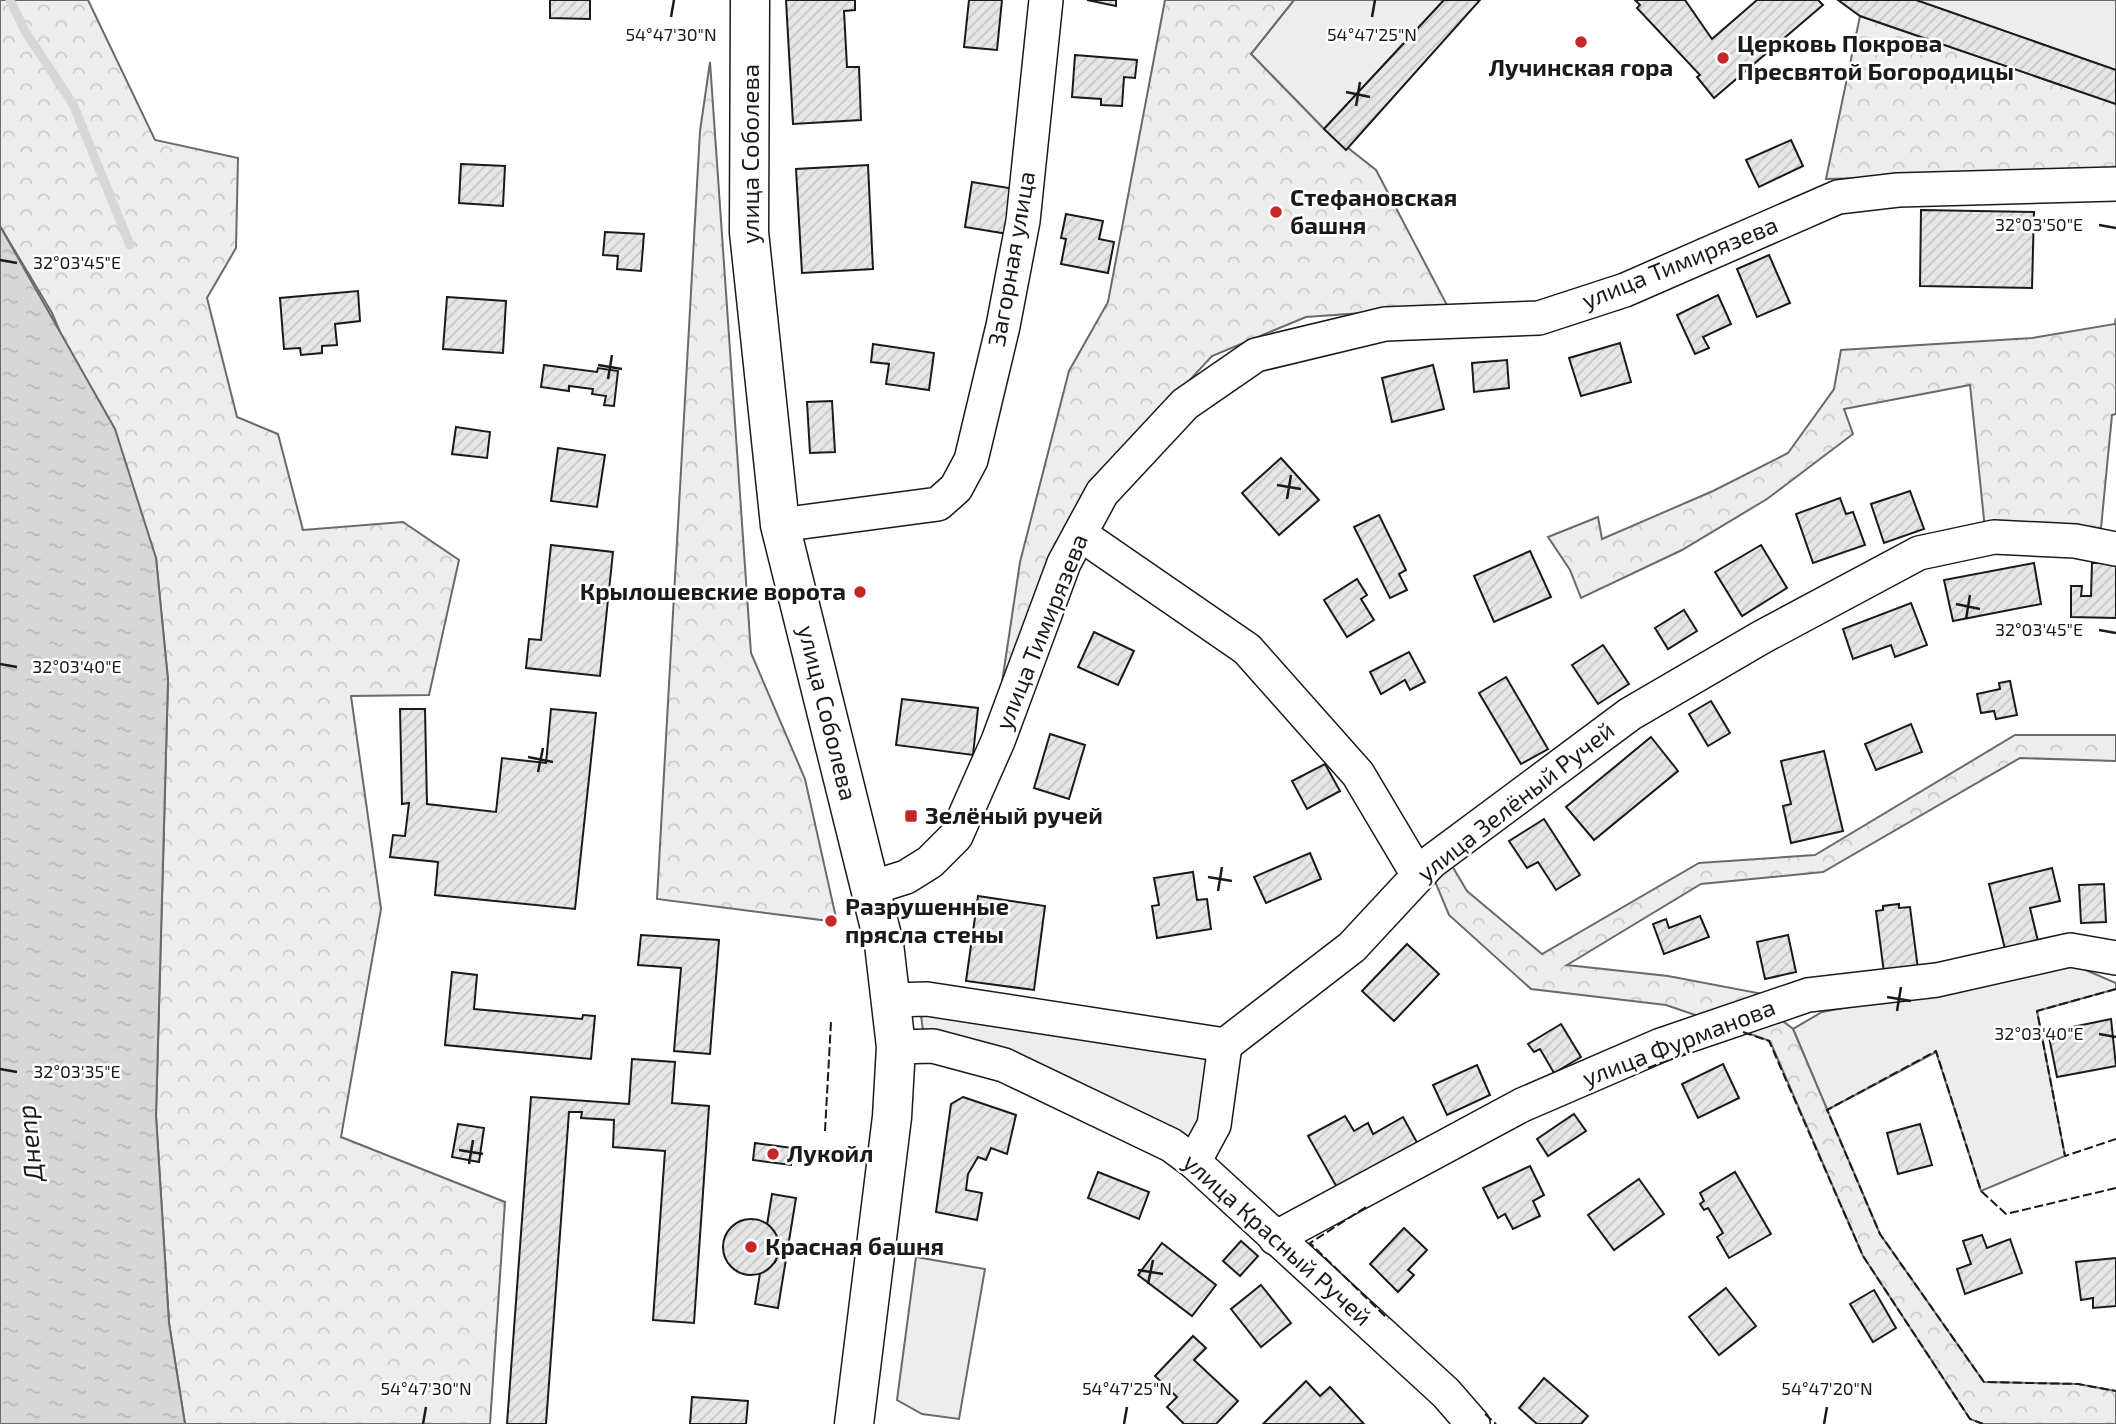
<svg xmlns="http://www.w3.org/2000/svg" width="2116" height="1424" font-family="'Exo 2',sans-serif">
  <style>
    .built { fill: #ededed; stroke: #6a6a6a; stroke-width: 2 }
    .forest { fill: url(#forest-crowns); stroke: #6a6a6a; stroke-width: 2 }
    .water { fill: url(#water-ripples); stroke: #6a6a6a; stroke-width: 2 }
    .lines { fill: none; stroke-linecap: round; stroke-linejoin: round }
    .stream { stroke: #d7d7d7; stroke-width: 9 }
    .building { fill: url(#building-hatch); stroke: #1a1a1a; stroke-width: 2 }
    .minor-casing { stroke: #1a1a1a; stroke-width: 36 }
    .major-casing { stroke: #1a1a1a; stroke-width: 41 }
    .minor { stroke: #fff; stroke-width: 33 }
    .major { stroke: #fff; stroke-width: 38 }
    .fence { stroke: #1a1a1a; stroke-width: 2; stroke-dasharray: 9 3.5; stroke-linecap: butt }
    .ticks { fill: none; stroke: #1a1a1a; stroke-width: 2.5 }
    .poi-dot { fill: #c62828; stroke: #fff; stroke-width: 2.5 }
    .labels { text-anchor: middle; stroke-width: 5; stroke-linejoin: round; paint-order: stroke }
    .poi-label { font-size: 24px; font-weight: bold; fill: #1a1a1a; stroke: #fff; text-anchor: start }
    .street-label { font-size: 24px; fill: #1a1a1a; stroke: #fff }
    .water-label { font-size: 26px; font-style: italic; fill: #1a1a1a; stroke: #fff }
    .ticks-label { font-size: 18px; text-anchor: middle; fill: #1a1a1a; stroke: #fff; stroke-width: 5; stroke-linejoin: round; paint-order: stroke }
  </style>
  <defs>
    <pattern id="forest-crowns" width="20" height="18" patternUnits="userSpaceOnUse" patternTransform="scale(1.75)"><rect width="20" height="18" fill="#ededed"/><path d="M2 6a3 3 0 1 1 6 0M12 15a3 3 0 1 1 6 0" fill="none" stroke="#cbcbcb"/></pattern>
    <pattern id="water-ripples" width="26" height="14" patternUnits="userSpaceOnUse" patternTransform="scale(1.75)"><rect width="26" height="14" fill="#d7d7d7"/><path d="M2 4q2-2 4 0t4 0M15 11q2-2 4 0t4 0" fill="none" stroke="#b8b8b8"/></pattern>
    <pattern id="building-hatch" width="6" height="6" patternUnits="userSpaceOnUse" patternTransform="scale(1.75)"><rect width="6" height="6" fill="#e6e6e6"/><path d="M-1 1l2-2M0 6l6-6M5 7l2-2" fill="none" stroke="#c5c5c5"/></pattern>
  </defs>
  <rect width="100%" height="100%" fill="#fff"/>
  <g class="built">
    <path d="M1294,0H1444L1324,129L1251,54Z"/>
    <path d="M1916,0H2116V70Z"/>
    <path d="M2074,965L2116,983V989L2037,1011L2065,1156L1981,1191L1936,1052L1827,1110L1793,1029L1822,1012Z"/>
    <path d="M920,1007L1214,1058L1206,1120L1189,1145L924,1039Z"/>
    <path d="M916,1257L985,1269L959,1419L922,1414L897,1400Z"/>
  </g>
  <g class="forest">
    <path d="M0,0H88L155,140L238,158L236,248L207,298L237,417L278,434L303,530L403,522L459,560L429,695L351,696L381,909L341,1137L505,1202L490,1424H185L169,1323L156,1116L168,680L156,558L52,313L0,226Z"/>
    <path d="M1165,0H1294L1251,54L1324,129L1376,170L1448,307L1306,317L1212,356L1094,483L1000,696L1020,562L1069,371L1108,302Z"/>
    <path d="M1860,16L2116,104V172L1826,179Z"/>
    <path d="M710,62L751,653L805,779L837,922L657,899L700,131Z"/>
    <path d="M2116,318V414L2112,415L2101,528L2030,524L1985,529L1970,385L1844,409L1853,434L1767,499L1682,550L1581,598L1570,570L1548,537L1598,517L1602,539L1713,491L1788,453L1834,389L1841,350L2032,338L2115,324Z"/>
    <path d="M2015,735H2116V761L2020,758L1823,872L1701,884L1567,965L1668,976L1763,994L1704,1018L1666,1005L1531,989L1449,915L1434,879L1451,864L1467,891L1542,954L1699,863L1815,855Z"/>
    <path d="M1775,1015L1793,1029L1880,1234L1984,1382L2078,1384L2116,1391V1424H1983L1970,1419L1863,1256L1770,1041L1745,1032Z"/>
  </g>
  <path class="water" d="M0,226L115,429L156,558L168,680L156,1116L169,1323L185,1424H0Z"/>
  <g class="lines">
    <path class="stream" d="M10,0L25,31L73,104L130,245"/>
  </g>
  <g class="building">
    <path d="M550,0H590V19L550,18Z"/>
    <path d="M786,0H855V10L844,11L847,67H859L861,120L793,124Z"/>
    <path d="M969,0H1002L997,50L964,47Z"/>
    <path d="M1087,0H1116V6Z"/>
    <path d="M1444,0H1480L1346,150L1324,129Z"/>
    <path d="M1635,0H1685L1712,39L1757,0H1818L1823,5L1714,98L1697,77L1700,75L1637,8L1640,5Z"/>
    <path d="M1838,0H1916L2116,70V104L1860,16Z"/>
    <path d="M1075,55L1137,60L1135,78L1124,77L1122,106L1101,105V99L1072,97Z"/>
    <path d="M1791,140L1803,166L1759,187L1746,160Z"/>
    <path d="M461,164L505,166L503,206L459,203Z"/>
    <path d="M868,165L873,269L802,273L796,169Z"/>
    <path d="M972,182L1015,189L1008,234L965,227Z"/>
    <path d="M1921,210L2034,212L2032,288L1920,286Z"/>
    <path d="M1066,214L1103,221L1099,239L1114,242L1108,273L1061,264L1066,239L1061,238Z"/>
    <path d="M605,232L644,234L641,271L617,269L618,256L603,255Z"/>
    <path d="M1769,255L1790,303L1757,317L1737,269Z"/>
    <path d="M358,291L360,321L335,324L337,345L322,346V353L301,355L300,348L284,349L280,298Z"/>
    <path d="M1718,295L1731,324L1703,337L1709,348L1695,354L1677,315Z"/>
    <path d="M447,297L506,301L503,353L443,349Z"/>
    <path d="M1620,343L1631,382L1581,396L1569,358Z"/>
    <path d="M873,344L934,353L929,390L886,384L889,364L871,362Z"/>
    <path d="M1507,360L1509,388L1474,392L1472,363Z"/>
    <path d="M544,365L597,372L598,368L618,371L614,406L604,405L606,396L592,394L593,389L569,386V391L541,387Z"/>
    <path d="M1433,365L1444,409L1392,422L1382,378Z"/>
    <path d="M832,401L835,452L810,453L807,402Z"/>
    <path d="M456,427L490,432L487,458L452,454Z"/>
    <path d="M558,448L605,455L597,507L551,501Z"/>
    <path d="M1281,458L1319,500L1279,535L1242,493Z"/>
    <path d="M1910,491L1924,529L1884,543L1871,504Z"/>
    <path d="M1840,498L1846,514L1853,512L1865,545L1813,563L1796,514Z"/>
    <path d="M1379,515L1406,570L1399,574L1407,590L1390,598L1354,527Z"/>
    <path d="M551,545L613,552L600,676L526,668L529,639L541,640Z"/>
    <path d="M1761,545L1787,588L1742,616L1715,572Z"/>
    <path d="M1530,551L1551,597L1494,622L1474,576Z"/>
    <path d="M2034,563L2041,604L1953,621L1944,580Z"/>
    <path d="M2092,563H2116V618L2071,617V586H2082L2081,596H2091Z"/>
    <path d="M1357,579L1367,595L1361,599L1374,620L1347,637L1324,600Z"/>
    <path d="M1911,603L1927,645L1895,657L1891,645L1853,659L1843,629Z"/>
    <path d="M1684,610L1697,631L1668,649L1655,628Z"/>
    <path d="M1094,632L1134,651L1118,685L1078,667Z"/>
    <path d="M1603,645L1629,684L1598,704L1572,665Z"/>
    <path d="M1409,652L1425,682L1410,690L1405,680L1381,694L1370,672Z"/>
    <path d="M1506,677L1548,749L1521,764L1479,693Z"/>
    <path d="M2010,681L2017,715L1996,719L1994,711L1981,713L1977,694L2000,689L1999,683Z"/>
    <path d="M902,699L978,708L973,755L896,745Z"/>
    <path d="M1711,701L1730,733L1708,746L1689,714Z"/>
    <path d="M400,709H425L427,804L496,812L502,758L546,763L551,709L596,713L575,909L435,895L438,862L390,857L393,835L405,836L409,803L402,804Z"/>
    <path d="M1911,724L1922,752L1876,770L1865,744Z"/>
    <path d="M1050,734L1085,745L1069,799L1034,788Z"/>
    <path d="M1651,737L1678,771L1594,840L1566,807Z"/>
    <path d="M1824,751L1843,831L1791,843L1783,806L1791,804L1781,761Z"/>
    <path d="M1325,764L1340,791L1307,809L1292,781Z"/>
    <path d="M1544,819L1580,875L1556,890L1538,862L1527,868L1509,841Z"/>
    <path d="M1310,853L1321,879L1266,903L1254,877Z"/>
    <path d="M2052,868L2060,901L2030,908L2038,941L2005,949L1989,884Z"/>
    <path d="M1193,872L1197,900L1207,899L1211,929L1157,938L1152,906L1159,905L1154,878Z"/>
    <path d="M2104,884L2106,922L2081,923L2079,885Z"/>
    <path d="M978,896L1045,906L1034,990L966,981Z"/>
    <path d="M1899,904V908L1910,907L1918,969L1884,973L1876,911L1883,910V906Z"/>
    <path d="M1700,916L1709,937L1664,954L1653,924L1666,919L1669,928Z"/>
    <path d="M641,935L719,940L710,1054L674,1051L681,968L638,965Z"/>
    <path d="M1788,935L1796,972L1765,979L1757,942Z"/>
    <path d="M1407,944L1439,974L1394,1021L1362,991Z"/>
    <path d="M452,972L477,975L474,1009L582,1019L583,1015L595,1016L591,1059L445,1045Z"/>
    <path d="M2111,1019L2116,1066L2057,1077L2048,1032Z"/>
    <path d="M1561,1024L1581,1057L1554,1073L1540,1049L1534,1052L1528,1044Z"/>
    <path d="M632,1059L675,1062L672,1103L709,1106L694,1323L653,1320L665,1151L613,1147L614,1120L581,1118L582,1112H569L546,1424H507L531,1097L629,1104Z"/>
    <path d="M1723,1064L1739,1098L1698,1118L1682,1084Z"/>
    <path d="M1477,1065L1490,1095L1447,1115L1433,1085Z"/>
    <path d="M963,1097L1016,1115L1007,1154L991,1148L986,1160L978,1157L968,1174L966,1190L982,1193L977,1220L936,1212L951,1104Z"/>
    <path d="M1574,1114L1586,1131L1548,1156L1537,1139Z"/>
    <path d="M1345,1116L1354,1131L1368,1123L1373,1134L1403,1117L1419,1146L1339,1191L1308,1136Z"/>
    <path d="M458,1124L484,1128L479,1162L452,1157Z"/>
    <path d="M1920,1124L1932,1165L1898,1174L1887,1133Z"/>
    <path d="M755,1143L793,1148L791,1165L753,1160Z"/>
    <path d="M1530,1166L1544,1195L1533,1201L1540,1216L1513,1229L1505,1214L1498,1218L1483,1188Z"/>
    <path d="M1098,1172L1149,1192L1139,1219L1088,1198Z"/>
    <path d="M1735,1172L1771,1234L1729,1258L1717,1237L1723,1233L1708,1208L1704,1210L1700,1204L1704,1201L1700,1193Z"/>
    <path d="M1639,1179L1664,1214L1614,1250L1588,1215Z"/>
    <path d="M772,1194L796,1198L778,1308L755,1304L760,1273L775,1262L779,1252V1242L767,1225Z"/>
    <circle cx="751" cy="1247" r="28"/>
    <path d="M1404,1228L1427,1250L1408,1270L1414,1275L1398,1292L1370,1264Z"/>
    <path d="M1982,1235L1987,1248L2010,1239L2022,1273L1965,1294L1957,1269L1971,1264L1963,1241Z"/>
    <path d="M1241,1241L1258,1256L1240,1276L1223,1261Z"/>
    <path d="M1162,1243L1216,1285L1192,1316L1138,1275Z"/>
    <path d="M2116,1258V1306L2093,1308V1298L2081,1300L2076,1262Z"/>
    <path d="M1261,1285L1291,1323L1261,1347L1231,1309Z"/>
    <path d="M1726,1288L1756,1326L1719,1355L1689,1317Z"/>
    <path d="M1874,1290L1896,1328L1873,1342L1850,1304Z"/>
    <path d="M1193,1336L1206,1348L1194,1360L1238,1401L1216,1424H1184L1167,1407L1177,1397L1155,1376Z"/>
    <path d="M1544,1378L1588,1416L1581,1424H1537L1519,1408Z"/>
    <path d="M1306,1381L1320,1396L1330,1387L1364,1424H1263Z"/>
    <path d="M692,1397L748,1401L746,1424H690Z"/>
  </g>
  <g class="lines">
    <g class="minor-casing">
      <g id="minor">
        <path d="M780,525L938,504L956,488L971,460L1003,326L1023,221L1046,0"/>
        <path d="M1080,534L1247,649L1358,774L1418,875"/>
        <path d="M871,888L906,877L930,862L956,836L998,741L1064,563L1102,493L1185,404L1256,355L1385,324L1539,318L1625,290L1838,197L1898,190L2116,184"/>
        <path d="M891,1000L927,999L1225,1045L1352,947L1431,862L1630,714L1762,637L1919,553L1994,537L2075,541L2116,549"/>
        <path d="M896,1047L933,1046L1004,1065L1171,1145L1194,1162L1446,1393L1473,1424"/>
        <path d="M1194,1162L1214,1125L1225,1045"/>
        <path d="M1275,1238L1522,1105L1661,1045L1808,995L1937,980L2070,950L2116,958"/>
      </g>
    </g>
    <g class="major-casing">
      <path id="major" d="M750,0L749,232L780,525L884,944L896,1047L892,1117L854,1424"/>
    </g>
    <use href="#minor" class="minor"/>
    <use href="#major" class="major"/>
    <g class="fence">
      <path d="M2116,989L2037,1011L2065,1156L2116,1139"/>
      <path d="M1743,1032L1769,1041L1863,1256L1970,1419L1983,1424"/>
      <path d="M1648,1068L1690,1052"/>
      <path d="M825,1131L831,1022"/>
      <path d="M2116,1188L2006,1214L1981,1191L1936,1051L1827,1110L1880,1234L1984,1382L2078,1384L2116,1391"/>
      <path d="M1366,1207L1310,1243L1388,1319"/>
      <path d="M1485,1414L1496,1424"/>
    </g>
  </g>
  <path class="ticks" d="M671,17L674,0M1372,17L1375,0M1346,92L1370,97M1356,106L1360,82M2099,225L2116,228M0,260L17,263M598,365L622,369M608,379L612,355M1277,485L1301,489M1287,499L1291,475M1956,604L1980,609M1966,619L1970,595M2099,630L2116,633M0,664L17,667M528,757L553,762M538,772L543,748M1208,877L1232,881M1218,891L1222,867M1887,997L1911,1001M1897,1011L1901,987M2099,1034L2116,1037M0,1069L17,1072M459,1150L483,1154M469,1164L473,1140M1138,1270L1163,1274M1148,1284L1153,1260M423,1424L426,1407M1124,1424L1127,1407M1824,1424L1827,1407"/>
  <g class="poi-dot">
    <circle cx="1581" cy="42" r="7"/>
    <circle cx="1723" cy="58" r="7"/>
    <circle cx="1276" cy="212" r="7"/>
    <circle cx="860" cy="592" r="7"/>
    <rect x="904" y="809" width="14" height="14" rx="3.5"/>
    <circle cx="831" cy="921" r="7"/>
    <circle cx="773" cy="1154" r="7"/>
    <circle cx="751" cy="1247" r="7"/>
  </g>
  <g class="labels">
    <g class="poi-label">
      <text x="1737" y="52">Церковь Покрова<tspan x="1737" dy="28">Пресвятой Богородицы</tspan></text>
      <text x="1581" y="76" text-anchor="middle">Лучинская гора</text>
      <text x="1290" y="206">Стефановская<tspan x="1290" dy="28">башня</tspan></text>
      <text x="846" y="600" text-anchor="end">Крылошевские ворота</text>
      <text x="925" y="824">Зелёный ручей</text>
      <text x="845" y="915">Разрушенные<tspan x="845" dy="28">прясла стены</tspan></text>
      <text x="787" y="1162">Лукойл</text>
      <text x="765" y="1255">Красная башня</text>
    </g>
    <g class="street-label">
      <text transform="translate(751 154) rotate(-90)" y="8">улица Соболева</text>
      <text transform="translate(1012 259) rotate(-80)" y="8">Загорная улица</text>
      <text transform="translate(1680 263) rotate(-22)" y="8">улица Тимирязева</text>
      <text transform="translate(1042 632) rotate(-68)" y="8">улица Тимирязева</text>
      <text transform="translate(827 713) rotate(76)" y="8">улица Соболева</text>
      <text transform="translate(1516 802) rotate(-38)" y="8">улица Зелёный Ручей</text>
      <text transform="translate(1679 1043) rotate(-21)" y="8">улица Фурманова</text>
      <text transform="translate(1277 1240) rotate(42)" y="8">улица Красный Ручей</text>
    </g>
    <g class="water-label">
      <text transform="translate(30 1143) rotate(-96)" y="9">Днепр</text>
    </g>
  </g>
  <g class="ticks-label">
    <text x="671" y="41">54°47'30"N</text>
    <text x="1372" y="41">54°47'25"N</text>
    <text x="2039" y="231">32°03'50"E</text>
    <text x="77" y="269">32°03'45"E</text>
    <text x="2039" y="636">32°03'45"E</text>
    <text x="77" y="673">32°03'40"E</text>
    <text x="2039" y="1040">32°03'40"E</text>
    <text x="77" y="1078">32°03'35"E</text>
    <text x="426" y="1395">54°47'30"N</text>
    <text x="1127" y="1395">54°47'25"N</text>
    <text x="1827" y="1395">54°47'20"N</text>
  </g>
</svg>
